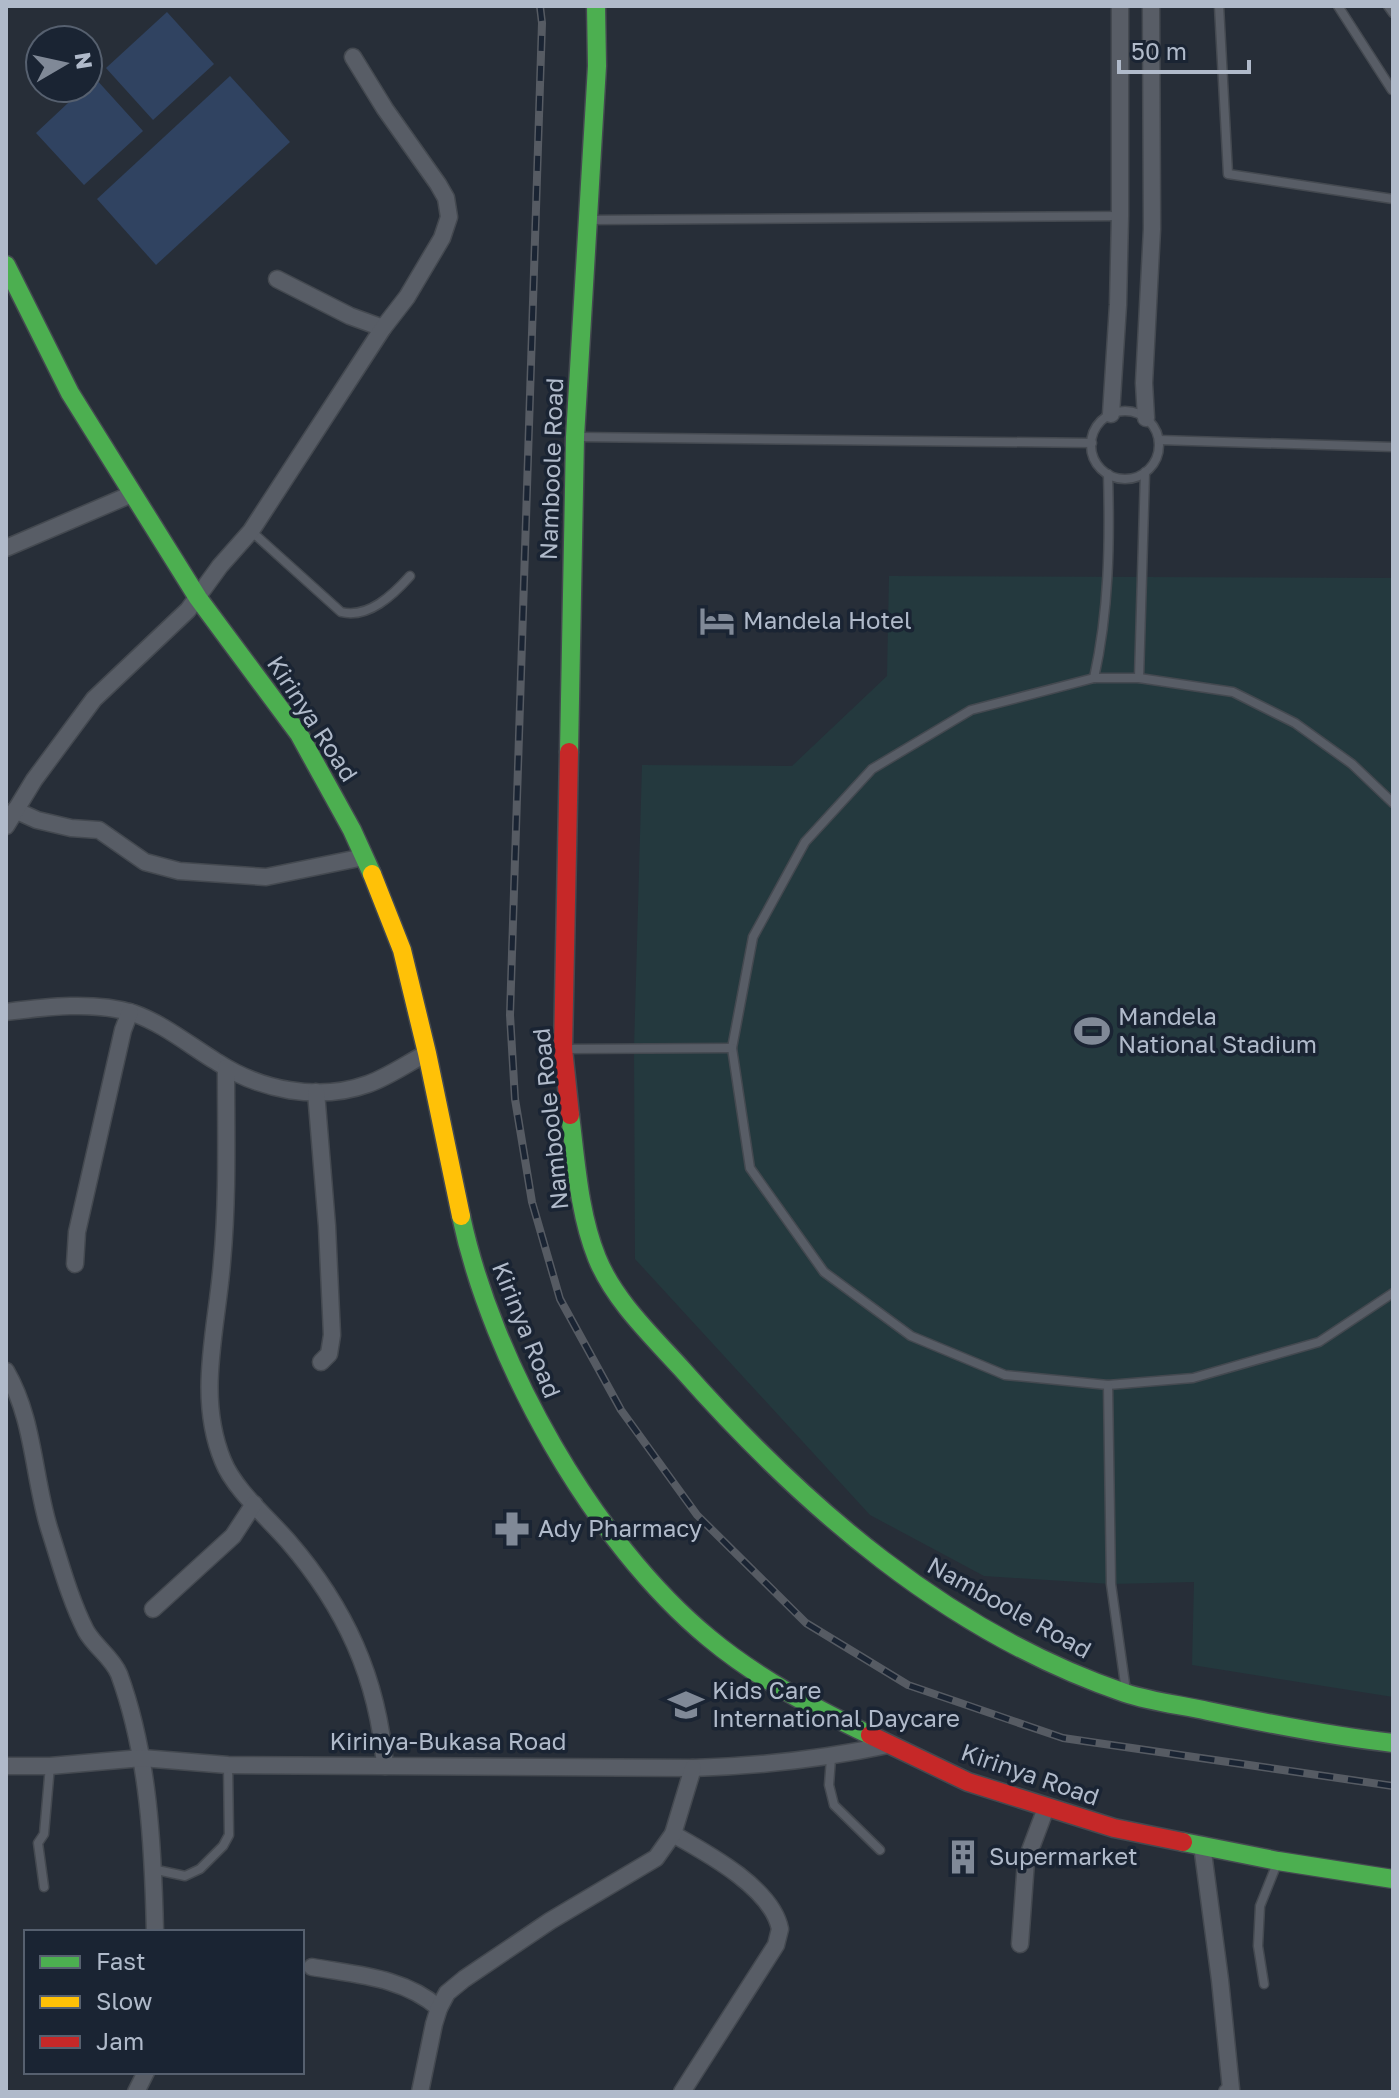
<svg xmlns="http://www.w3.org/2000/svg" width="1399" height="2098" font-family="'Golos Text',sans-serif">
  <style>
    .green { fill: #24393e }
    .water { fill: #304361 }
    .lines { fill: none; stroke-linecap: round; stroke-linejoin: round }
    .lane-casing { stroke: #444950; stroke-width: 11 }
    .street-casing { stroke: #444950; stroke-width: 19 }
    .fast-casing { stroke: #444950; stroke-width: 21 }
    .slow-casing { stroke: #444950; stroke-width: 21 }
    .jam-casing { stroke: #444950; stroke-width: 21 }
    .lane { stroke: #585d66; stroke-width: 8 }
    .street { stroke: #585d66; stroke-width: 16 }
    .fast { stroke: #4caf50; stroke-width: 18 }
    .slow { stroke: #ffc107; stroke-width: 18 }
    .jam { stroke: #c62828; stroke-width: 18 }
    .rail-casing { stroke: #565b63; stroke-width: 8 }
    .rail { stroke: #1a2433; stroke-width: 5; stroke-dasharray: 15; stroke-linecap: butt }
    .labels { text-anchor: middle; stroke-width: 7; stroke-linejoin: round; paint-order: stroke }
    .street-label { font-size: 24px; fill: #b0baca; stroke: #1a2433 }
    .poi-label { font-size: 24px; fill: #b0baca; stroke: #1a2433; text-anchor: start }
  </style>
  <rect width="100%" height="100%" fill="#272e38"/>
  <path class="green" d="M889,576L1393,578V1697L1192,1665L1194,1582L1111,1584L984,1576L870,1515L635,1259L634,1048L642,765L792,766L887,676Z"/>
  <g class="water">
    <path d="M167,12L214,64L153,120L106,68Z"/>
    <path d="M230,76L290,142L156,265L97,199Z"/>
    <path d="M95,78L143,131L84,185L36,133L84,88H88V84Z"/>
  </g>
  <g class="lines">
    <g class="lane-casing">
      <g id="lane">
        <path d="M1219,6L1228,174L1393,199"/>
        <path d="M1338,6L1392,90"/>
        <path d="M1388,6L1393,13"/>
        <path d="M589,220L1120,216"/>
        <circle cx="1125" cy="445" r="34"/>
        <path d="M580,437L1092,443"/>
        <path d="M1159,440L1393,447"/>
        <path d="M251,531L341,612C368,619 393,595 410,576"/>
        <path d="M1094,678C1109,611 1110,543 1108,474"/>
        <path d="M1139,678L1145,472"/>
        <path d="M1393,803L1352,764L1295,723L1233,692L1139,678H1094L971,710L872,769L805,842L753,937L732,1048L750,1168L824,1272L911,1336L1005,1375L1108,1385L1193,1378L1319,1342L1393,1293"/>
        <path d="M565,1049L732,1048"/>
        <path d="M1108,1385L1111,1584L1126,1691"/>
        <path d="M831,1758L829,1785L834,1805L880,1850"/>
        <path d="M152,1869L185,1876L200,1869L223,1846L229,1835L228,1765"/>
        <path d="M44,1887L38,1843L44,1834L50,1766"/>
        <path d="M1264,1984L1258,1946L1260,1906L1276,1866"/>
      </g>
    </g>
    <g class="street-casing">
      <g id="street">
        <path d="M277,279L350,316L383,328"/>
        <path d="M1111,414L1118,305L1120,216V6"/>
        <path d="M1146,418L1144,383L1152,229L1151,6"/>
        <path d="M6,548L132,494"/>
        <path d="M15,810L37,820L71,828L99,830L145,862L179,871L266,877L364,857"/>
        <path d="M6,826L34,780L94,699L188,610L220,566L251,531L383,328L407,297L442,238L449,217L446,198L438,184L385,109L353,57"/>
        <path d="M6,1012C46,1007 93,1001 133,1013C164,1024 189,1045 217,1062C260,1090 318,1102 368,1084C388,1077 408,1063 427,1053"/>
        <path d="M226,1068C226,1133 228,1198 222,1262C217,1329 196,1396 223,1461C234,1489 268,1518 288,1541C345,1607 378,1678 385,1766"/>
        <path d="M316,1092L327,1226L332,1335L329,1354L321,1362"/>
        <path d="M75,1264L77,1232L123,1030L130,1012"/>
        <path d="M6,1371C34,1419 33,1475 49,1528C60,1562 70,1600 86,1631C95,1647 112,1657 119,1674C149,1756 153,1846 155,1932"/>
        <path d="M153,1609L233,1536L254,1504"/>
        <path d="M6,1766H50L142,1758L228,1765L693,1768C760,1766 823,1759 888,1745"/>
        <path d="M673,1834C707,1853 772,1888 780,1929L776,1945L682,2092"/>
        <path d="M1202,1845L1220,1980L1231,2089L1227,2092"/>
        <path d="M1020,1944L1026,1861L1046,1808"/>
        <path d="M312,1967C357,1975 403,1977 439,2008"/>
        <path d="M136,2092L146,2072"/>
        <path d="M420,2092L434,2024L439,2008L447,1993L464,1979L550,1921L656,1858L673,1834L693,1768"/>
      </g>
    </g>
    <g class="fast-casing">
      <g id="fast">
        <path d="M6,265L70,393L198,598L299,734L352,830L372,874"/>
        <path d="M569,752L575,437L597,66L596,6"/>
        <path d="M570,1115C576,1162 579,1214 597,1258C614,1300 651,1335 681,1368C803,1506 948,1633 1125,1693C1152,1702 1181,1705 1208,1711C1270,1724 1330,1736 1393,1743"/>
        <path d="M461,1216C492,1362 593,1542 709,1638C757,1678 814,1708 870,1735"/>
        <path d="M1183,1842L1278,1861L1393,1879"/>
      </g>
    </g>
    <g class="slow-casing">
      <path id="slow" d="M372,874L402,950L427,1053L461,1216"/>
    </g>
    <g class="jam-casing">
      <g id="jam">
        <path d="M569,752L563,1049L570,1115"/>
        <path d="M870,1735L968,1782L1114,1828L1183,1842"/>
      </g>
    </g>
    <use href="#lane" class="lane"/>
    <use href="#street" class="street"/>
    <use href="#fast" class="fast"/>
    <use href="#slow" class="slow"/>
    <use href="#jam" class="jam"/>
    <g class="rail-casing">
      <path id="rail" d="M540,6L542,23L510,1015L515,1099L532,1202L560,1299L621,1410L697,1515L806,1623L908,1685L1063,1738L1393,1786"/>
    </g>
    <use href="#rail" class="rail"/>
  </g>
  <defs>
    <g id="hotel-bare" transform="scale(2.76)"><path d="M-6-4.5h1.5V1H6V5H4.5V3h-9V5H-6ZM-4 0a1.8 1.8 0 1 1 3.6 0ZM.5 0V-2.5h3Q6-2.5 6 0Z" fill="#808997" stroke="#1a2433" stroke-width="2.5" paint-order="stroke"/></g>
    <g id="stadium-bare" transform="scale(2.76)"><path d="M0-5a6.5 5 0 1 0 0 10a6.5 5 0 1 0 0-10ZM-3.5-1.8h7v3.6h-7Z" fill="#808997" stroke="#1a2433" stroke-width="2.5" paint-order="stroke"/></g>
    <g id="pharmacy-bare" transform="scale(2.76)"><path d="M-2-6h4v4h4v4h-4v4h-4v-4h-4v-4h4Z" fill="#808997" stroke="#1a2433" stroke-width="2.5" paint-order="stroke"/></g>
    <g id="school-bare" transform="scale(2.76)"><path d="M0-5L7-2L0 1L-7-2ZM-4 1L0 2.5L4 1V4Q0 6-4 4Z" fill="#808997" stroke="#1a2433" stroke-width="2.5" paint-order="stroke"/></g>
    <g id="building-bare" transform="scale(2.76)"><path d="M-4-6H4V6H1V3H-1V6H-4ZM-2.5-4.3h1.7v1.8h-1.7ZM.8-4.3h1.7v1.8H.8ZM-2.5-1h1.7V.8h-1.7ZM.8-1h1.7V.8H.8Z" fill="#808997" stroke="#1a2433" stroke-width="2.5" paint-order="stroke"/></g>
  </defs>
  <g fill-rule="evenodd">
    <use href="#hotel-bare" x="717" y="621"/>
    <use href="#stadium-bare" x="1092" y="1031"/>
    <use href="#pharmacy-bare" x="512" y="1529"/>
    <use href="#school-bare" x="686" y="1705"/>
    <use href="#building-bare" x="963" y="1857"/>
  </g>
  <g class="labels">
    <g class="street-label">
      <text transform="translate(552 469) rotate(-88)" y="8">Namboole Road</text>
      <text transform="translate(312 719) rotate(57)" y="8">Kirinya Road</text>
      <text transform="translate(551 1119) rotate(-96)" y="8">Namboole Road</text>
      <text transform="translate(526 1330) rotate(68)" y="8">Kirinya Road</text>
      <text transform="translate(1009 1608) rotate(29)" y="8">Namboole Road</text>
      <text x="448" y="1750">Kirinya-Bukasa Road</text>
      <text transform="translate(1030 1775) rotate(19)" y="8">Kirinya Road</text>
    </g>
    <g class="poi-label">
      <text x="743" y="629">Mandela Hotel</text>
      <text x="1118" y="1025">Mandela<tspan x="1118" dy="28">National Stadium</tspan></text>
      <text x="538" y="1537">Ady Pharmacy</text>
      <text x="712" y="1699">Kids Care<tspan x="712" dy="28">International Daycare</tspan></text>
      <text x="989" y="1865">Supermarket</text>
    </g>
  </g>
  <rect width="1399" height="2098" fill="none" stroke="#b0baca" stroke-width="16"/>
  <rect x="24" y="1930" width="280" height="144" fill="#1a2433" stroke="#56606f" stroke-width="2"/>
  <rect x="40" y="1956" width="40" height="12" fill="#4caf50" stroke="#56606f" stroke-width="2"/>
  <text x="96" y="1970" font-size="24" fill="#b0baca">Fast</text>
  <rect x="40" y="1996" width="40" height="12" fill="#ffc107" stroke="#56606f" stroke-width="2"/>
  <text x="96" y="2010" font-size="24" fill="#b0baca">Slow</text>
  <rect x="40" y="2036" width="40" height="12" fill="#c62828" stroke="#56606f" stroke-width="2"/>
  <text x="96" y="2050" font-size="24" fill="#b0baca">Jam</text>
  <g transform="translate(64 64) rotate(81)"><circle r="38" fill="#1a2433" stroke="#56606f" stroke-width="2"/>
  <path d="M0-6L14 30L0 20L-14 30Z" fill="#808997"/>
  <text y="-12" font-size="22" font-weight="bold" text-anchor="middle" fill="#b0baca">N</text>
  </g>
  <path d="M1119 60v12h130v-12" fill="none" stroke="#b0baca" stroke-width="4"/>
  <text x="1131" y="60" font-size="24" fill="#b0baca" stroke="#1a2433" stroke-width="6" paint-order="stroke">50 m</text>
</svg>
